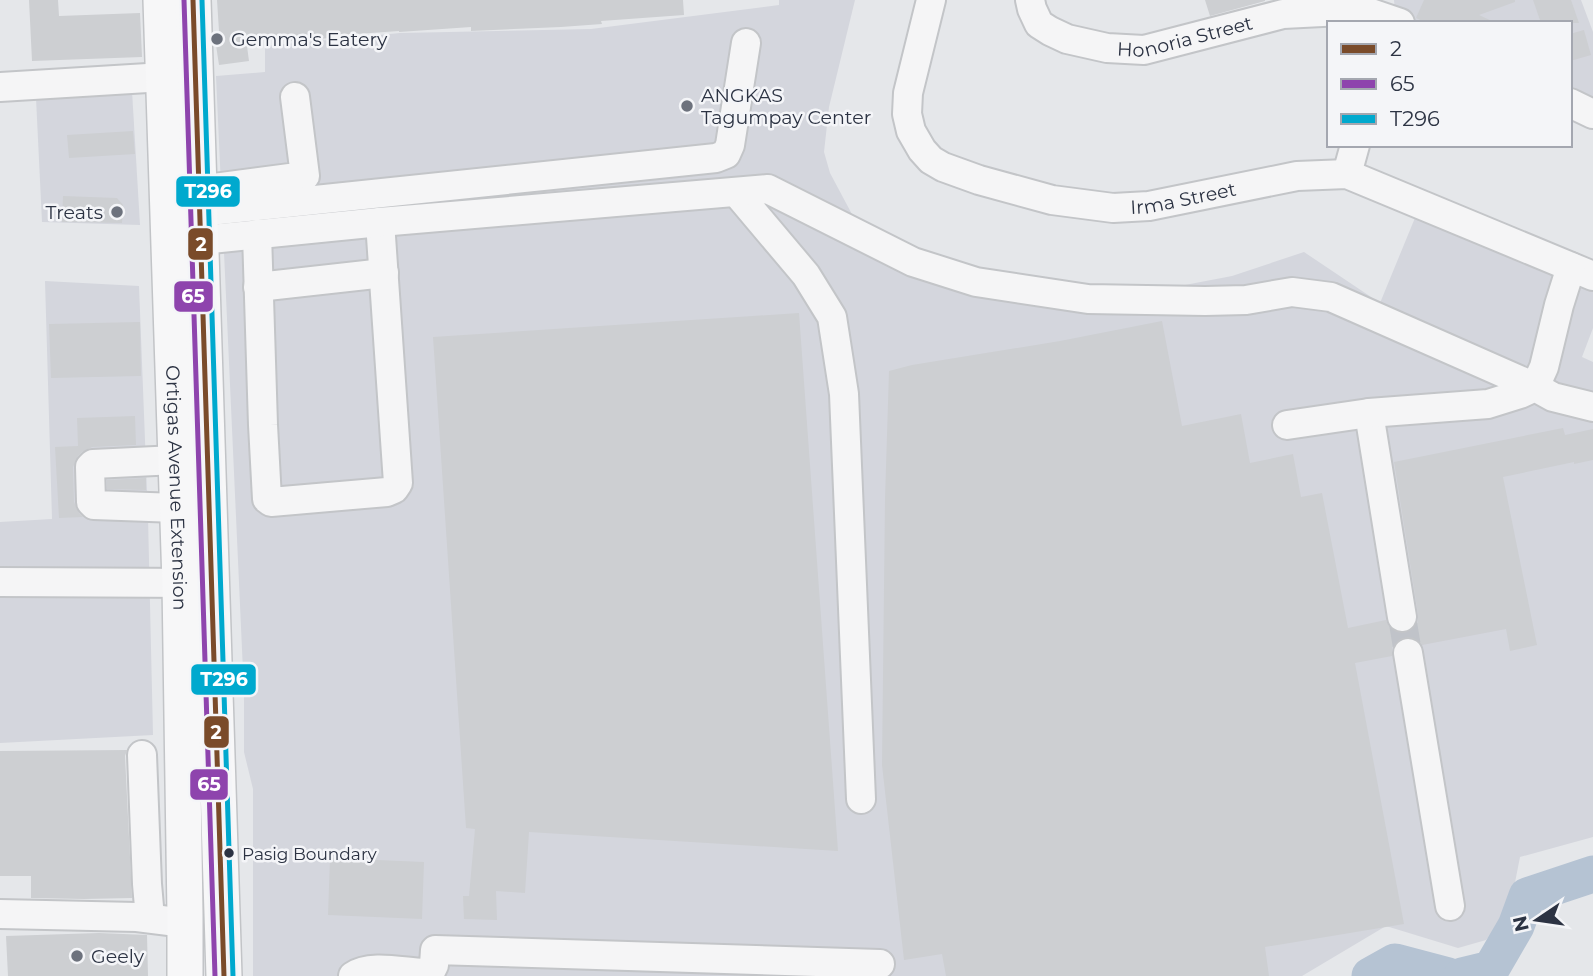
<svg xmlns="http://www.w3.org/2000/svg" width="1593" height="976" font-family="Montserrat,sans-serif">
  <style>
    .built { fill: #d4d6dd }
    .lines { fill: none; stroke-linecap: round; stroke-linejoin: round }
    .river { stroke: #b5c3d3; stroke-width: 37 }
    .building { fill: #cdcfd2 }
    .minor-tunnel { stroke: #c0c3c9; stroke-width: 28; stroke-dasharray: 28 14; stroke-linecap: butt }
    .minor-casing { stroke: #c3c5c8; stroke-width: 32 }
    .major-casing { stroke: #c2c4c7; stroke-width: 38 }
    .minor { stroke: #f5f5f6; stroke-width: 28 }
    .major { stroke: #f7f7f8; stroke-width: 35 }
    .bus-1-casing { stroke: #f4f5f8; stroke-width: 10 }
    .bus-2-casing { stroke: #f4f5f8; stroke-width: 10 }
    .bus-3-casing { stroke: #f4f5f8; stroke-width: 10 }
    .bus-1 { stroke: #7a4b2a; stroke-width: 5 }
    .bus-2 { stroke: #8e44ad; stroke-width: 5 }
    .bus-3 { stroke: #00a9ce; stroke-width: 5 }
    .poi-dot { fill: #6d727d; stroke: #f4f5f8; stroke-width: 2.5 }
    .bus-dot { fill: #2c3343; stroke: #f4f5f8; stroke-width: 2.5 }
    .labels { text-anchor: middle; stroke-width: 5; stroke-linejoin: round; paint-order: stroke }
    .bus-label { font-size: 17px; fill: #2c3343; stroke: #f4f5f8; text-anchor: start }
    .street-label { font-size: 19px; fill: #2c3343; stroke: #f4f5f8 }
    .poi-label { font-size: 19px; fill: #2c3343; stroke: #f4f5f8; text-anchor: start }
    .line-badge { stroke: #f4f5f8; stroke-width: 2.5 }
    .badge-label { font-size: 19px; text-anchor: middle; font-weight: bold; fill: #fff }
  </style>
  <rect width="100%" height="100%" fill="#e5e7ea"/>
  <g class="built">
    <path d="M779,0H855L829,107L824,152L830,173L854,218L930,262L1053,283L1164,289L1232,276L1304,252L1380,303L1417,213L1593,290V328L1582,357L1593,362V837L1520,857L1509,913L1486,940L1458,948L1386,926L1302,976H253V789L244,752V693L216,76L265,72V46L400,33L591,29L779,5Z"/>
    <path d="M1394,0H1581L1593,32V100L1570,90V23H1416L1395,12Z"/>
    <path d="M132,91L140,225L42,222L36,98Z"/>
    <path d="M45,281L139,286L148,517L153,735L0,743V522L52,519Z"/>
  </g>
  <g class="lines">
    <g class="river">
      <path d="M1370,976L1395,962L1448,976"/>
      <path d="M1462,976L1491,969L1516,926L1527,896L1593,874"/>
    </g>
  </g>
  <g class="building">
    <path d="M29,0H58L59,16L140,13L142,57L32,61Z"/>
    <path d="M217,0H683L684,15L601,21L602,24L561,27L471,31V27L399,32V31L356,34V36L291,41L290,36L246,39L249,61L219,65L214,32L219,31Z"/>
    <path d="M1205,0H1265V1L1210,16Z"/>
    <path d="M1424,0H1515V2L1479,15L1496,23H1427L1416,18Z"/>
    <path d="M1533,0H1571L1579,23H1541Z"/>
    <path d="M1584,30L1591,55L1570,61V34Z"/>
    <path d="M133,131L135,154L69,158L67,135Z"/>
    <path d="M63,196L117,198L123,205L122,223L62,222Z"/>
    <path d="M799,313L838,851L529,832L525,893L496,891L497,920L464,919L463,896H469L475,829L466,828L433,337Z"/>
    <path d="M1162,321L1182,426L1241,414L1250,463L1293,454L1301,497L1322,493L1348,628L1386,620L1390,628L1395,632L1404,633L1412,630L1418,622V614L1394,462L1563,428L1565,435L1593,429V460L1574,464V462L1503,477L1537,645L1510,651L1506,629L1422,645L1414,638L1406,637L1397,641L1392,648V656L1355,663L1404,924L1265,947L1269,976H946L942,954L904,960L882,765L885,499L889,371L912,365L1060,341Z"/>
    <path d="M140,322L141,376L51,378L49,324Z"/>
    <path d="M135,416L136,445L92,447L82,452L78,456L73,467L74,502L79,513L83,517L59,518L55,447L78,446L77,418Z"/>
    <path d="M146,478V490L107,489V480Z"/>
    <path d="M127,750L125,756L132,898L84,899L31,898V876H0V751Z"/>
    <path d="M330,858L424,862L422,919L328,915Z"/>
    <path d="M99,933L147,935L148,976H8L6,936Z"/>
  </g>
  <g class="lines">
    <path class="minor-tunnel" d="M1402,617L1408,653"/>
    <g class="minor-casing">
      <g id="minor">
        <path id="s1" d="M931,0L908,93L907,114L911,131L922,150L931,160L943,167L979,180L1052,200L1113,208L1149,206L1297,176L1347,174L1593,276"/>
        <path id="s2" d="M1030,0L1032,9L1039,24L1050,31L1067,39L1107,48L1144,50L1283,14L1362,10L1400,23"/>
        <path d="M0,87L164,77"/>
        <path d="M1570,103L1593,114"/>
        <path d="M1347,174L1355,145"/>
        <path d="M199,190L305,176L295,97"/>
        <path d="M736,192L806,275L832,317L844,394L861,799"/>
        <path d="M200,212L716,158L726,154L730,145L746,43"/>
        <path d="M257,234L263,425L267,499L271,502L387,492L394,489L398,483L380,222"/>
        <path d="M179,240H201L380,222L768,189L913,262L976,282L1088,299L1205,301L1246,300L1292,292L1331,297L1535,387L1544,367L1559,305L1571,267"/>
        <path d="M258,287L384,273"/>
        <path d="M1369,413L1402,617"/>
        <path d="M1287,425L1369,413L1488,404L1520,394L1535,387L1553,397L1593,407"/>
        <path d="M176,460L93,464L90,467L91,502L94,505L177,508"/>
        <path d="M0,582L200,583"/>
        <path d="M1408,653L1450,906"/>
        <path d="M142,755L147,884L150,918"/>
        <path d="M0,914L137,917L185,923"/>
        <path d="M353,976C370,964 402,972 423,973L431,971L434,965L435,950L880,964"/>
      </g>
    </g>
    <g class="major-casing">
      <g id="major">
        <path id="s3" d="M161,0L180,583L185,915V976"/>
        <path d="M193,0L224,976"/>
      </g>
    </g>
    <use href="#minor" class="minor"/>
    <use href="#major" class="major"/>
    <g class="bus-1-casing">
      <path id="bus-1" d="M193,0L224,976"/>
    </g>
    <g class="bus-2-casing">
      <path id="bus-2" d="M184,0L215,976"/>
    </g>
    <g class="bus-3-casing">
      <path id="bus-3" d="M202,0L233,976"/>
    </g>
    <use href="#bus-1" class="bus-1"/>
    <use href="#bus-2" class="bus-2"/>
    <use href="#bus-3" class="bus-3"/>
  </g>
  <g class="poi-dot">
    <circle cx="217" cy="39" r="7"/>
    <circle cx="687" cy="106" r="7"/>
    <circle cx="117" cy="212" r="7"/>
    <circle cx="77" cy="956" r="7"/>
  </g>
  <circle class="bus-dot" cx="229" cy="853" r="6"/>
  <g class="labels">
    <g class="bus-label">
      <text x="242" y="860">Pasig Boundary</text>
    </g>
    <g class="street-label">
      <text dy="7" stroke="none"><textPath href="#s2" startOffset="178">Honoria Street</textPath></text>
      <text dy="7" stroke="none"><textPath href="#s1" startOffset="430">Irma Street</textPath></text>
      <text dy="7" stroke="none"><textPath href="#s3" startOffset="488">Ortigas Avenue Extension</textPath></text>
    </g>
    <g class="poi-label">
      <text x="231" y="46">Gemma's Eatery</text>
      <text x="701" y="102">ANGKAS<tspan x="701" dy="22">Tagumpay Center</tspan></text>
      <text x="103" y="219" text-anchor="end">Treats</text>
      <text x="91" y="963">Geely</text>
    </g>
  </g>
  <g class="line-badge">
    <rect x="175" y="175" width="66" height="33" rx="7" fill="#00a9ce"/>
    <rect x="187" y="227" width="27" height="34" rx="7" fill="#7a4b2a"/>
    <rect x="173" y="280" width="41" height="33" rx="7" fill="#8e44ad"/>
    <rect x="190" y="663" width="67" height="33" rx="7" fill="#00a9ce"/>
    <rect x="203" y="715" width="27" height="34" rx="7" fill="#7a4b2a"/>
    <rect x="189" y="768" width="40" height="33" rx="7" fill="#8e44ad"/>
  </g>
  <g class="badge-label">
    <text x="208" y="198">T296</text>
    <text x="201" y="251">2</text>
    <text x="193" y="303">65</text>
    <text x="224" y="686">T296</text>
    <text x="216" y="739">2</text>
    <text x="209" y="791">65</text>
  </g>
  <rect x="1327" y="21" width="245" height="126" fill="#f4f5f8" stroke="#a4a7b0" stroke-width="2"/>
  <rect x="1341" y="44" width="35" height="10" fill="#7a4b2a" stroke="#a4a7b0" stroke-width="2"/>
  <text x="1390" y="56" font-size="21" fill="#2c3343">2</text>
  <rect x="1341" y="79" width="35" height="10" fill="#8e44ad" stroke="#a4a7b0" stroke-width="2"/>
  <text x="1390" y="91" font-size="21" fill="#2c3343">65</text>
  <rect x="1341" y="114" width="35" height="10" fill="#00a9ce" stroke="#a4a7b0" stroke-width="2"/>
  <text x="1390" y="126" font-size="21" fill="#2c3343">T296</text>
  <g transform="translate(1537 920) rotate(257)" stroke="#f4f5f8" stroke-width="5" paint-order="stroke">
  <path d="M0-5L12 26L0 18L-12 26Z" fill="#2c3343"/>
  <text y="-10" font-size="19" font-weight="bold" text-anchor="middle" fill="#2c3343">N</text>
  </g>
</svg>
